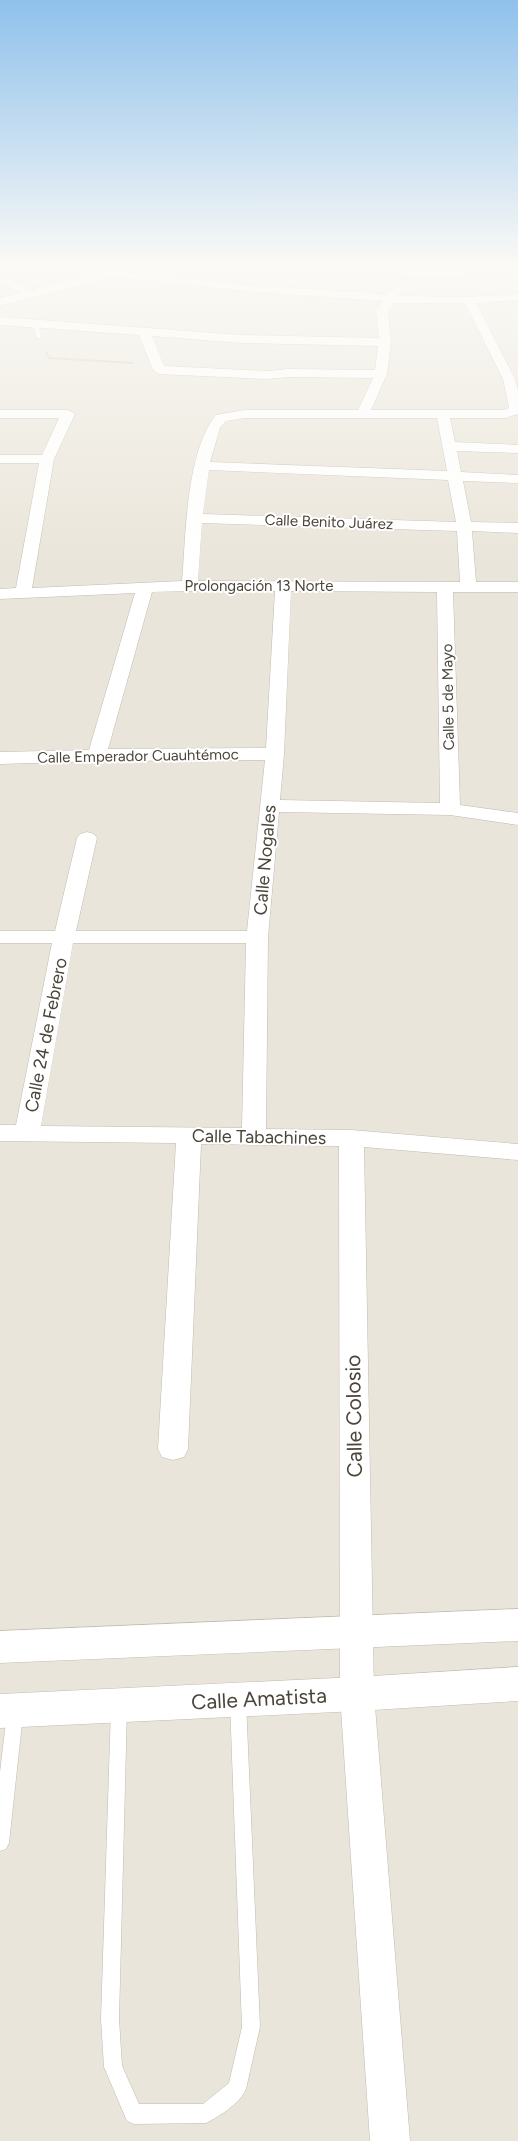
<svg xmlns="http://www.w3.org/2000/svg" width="518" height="2141" font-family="Figtree,sans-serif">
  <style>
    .residential { fill: #eae5da }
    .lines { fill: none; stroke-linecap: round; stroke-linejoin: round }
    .service-casing { stroke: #c2bbae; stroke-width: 1 }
    .minor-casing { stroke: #c2bbae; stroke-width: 1 }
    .tertiary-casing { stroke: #c2bbae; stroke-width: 1 }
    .path { stroke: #c4b79f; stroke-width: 2; stroke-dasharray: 1 1; stroke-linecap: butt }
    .service { fill: #fff; fill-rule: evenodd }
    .minor { fill: #fff; fill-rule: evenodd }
    .tertiary { fill: #fff; fill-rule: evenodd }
    .labels { text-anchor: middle; stroke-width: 4; stroke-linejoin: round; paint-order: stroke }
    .far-street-label { font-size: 15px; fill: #4b4439; stroke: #fff }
    .street-label { font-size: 18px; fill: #4b4439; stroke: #fff }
    .near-street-label { font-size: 21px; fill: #4b4439; stroke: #fff }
  </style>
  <rect width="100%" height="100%" fill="#f6f3ec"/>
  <rect class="residential" x="0" y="265" width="518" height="1876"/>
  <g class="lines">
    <g class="service-casing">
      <g id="service">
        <path d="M35,321L38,323L42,339L37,338L32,323Z"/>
        <path d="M238,1695L244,1697L246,1702L260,2027L246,2089C241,2102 219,2117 206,2123L134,2124L127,2121L104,2067L101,2019L111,1708L113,1703L119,1701L125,1703L127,1708L119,2019L122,2066L139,2104H203L229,2083L242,2027L230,1702L232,1697Z"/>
        <path d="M15,1707L21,1709L23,1714L9,1843L6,1849L0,1851V1772L7,1714L9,1709Z"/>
      </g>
    </g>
    <g class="minor-casing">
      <g id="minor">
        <path d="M342,265H379L422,271L518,266V272L422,277L347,268Z"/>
        <path d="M111,271L256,286L363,292L387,295L394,286L398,285L404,288L398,296L469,297L518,294V300L476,303L515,379L518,390V414L506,418H450L455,442L518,445V453L457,451L461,472L518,475V483L463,481L471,522L518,523V533L472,531L476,582H518V592H453L460,805L518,813V825L450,815L279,812L268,937L266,1129L351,1130L518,1144V1160L364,1147L374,1694L410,2141H370L340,1694L339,1146L201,1144L188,1449L184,1457L173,1460L162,1457L158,1449L176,1143L0,1141V1125H16L52,943H0V931H55L77,838L80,834L87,832L94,834L97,838L76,931H247L265,760L97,761L0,764V752L89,750L135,593L0,599V589L16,588L39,463H0V455H42L59,418H0V410H68L75,414L54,459L32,588L182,581C186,534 186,452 216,415L244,410H358L373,378L288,377L267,379L159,374L153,370L139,335L0,325V317L241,335L379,338L376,311L383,301L256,292L107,276L105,274L107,272ZM394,303H465L503,379L509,408L504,410H371L387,374L391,342L388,311ZM152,336L241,343L378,346L375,370L288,369L267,371L164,366ZM244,418H437L447,471L210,462L220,428L226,421ZM209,470L448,480L456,522L203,514ZM202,523L457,531L460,582L198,581ZM190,591H275L266,748L108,749L152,592ZM291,591L437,592L440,803L280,800L284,754ZM73,943H246L242,1128L41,1126Z"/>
        <path d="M0,276L36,292L38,294L36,296H28L0,283Z"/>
      </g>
    </g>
    <g class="tertiary-casing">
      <g id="tertiary">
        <path d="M126,265H149L148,268L0,306V298Z"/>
        <path d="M518,1609V1641L0,1663V1631Z"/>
        <path d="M518,1667V1701L357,1711L0,1728V1694L357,1677Z"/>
      </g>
    </g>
    <path class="path" d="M46,352L49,358L133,363"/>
    <use href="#service" class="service"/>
    <use href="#minor" class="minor"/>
    <use href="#tertiary" class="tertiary"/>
  </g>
  <linearGradient id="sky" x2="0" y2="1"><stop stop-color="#8fc1ec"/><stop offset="0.47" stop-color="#fbfaf6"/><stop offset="1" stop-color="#fbfaf6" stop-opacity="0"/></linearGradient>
  <rect width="518" height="565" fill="url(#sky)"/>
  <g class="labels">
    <g class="far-street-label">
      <text transform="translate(329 522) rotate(2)" y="5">Calle Benito Juárez</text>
      <text x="259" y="591">Prolongación 13 Norte</text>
      <text transform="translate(448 697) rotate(-91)" y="5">Calle 5 de Mayo</text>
      <text transform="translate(138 756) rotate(-1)" y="5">Calle Emperador Cuauhtémoc</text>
    </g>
    <g class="street-label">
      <text transform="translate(265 860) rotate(-85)" y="6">Calle Nogales</text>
      <text transform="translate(46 1035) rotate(-79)" y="6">Calle 24 de Febrero</text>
      <text transform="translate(259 1137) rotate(1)" y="6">Calle Tabachines</text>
    </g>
    <g class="near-street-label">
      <text transform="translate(354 1416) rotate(-91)" y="7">Calle Colosio</text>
      <text transform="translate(259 1699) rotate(-3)" y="7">Calle Amatista</text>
    </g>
  </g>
</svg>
